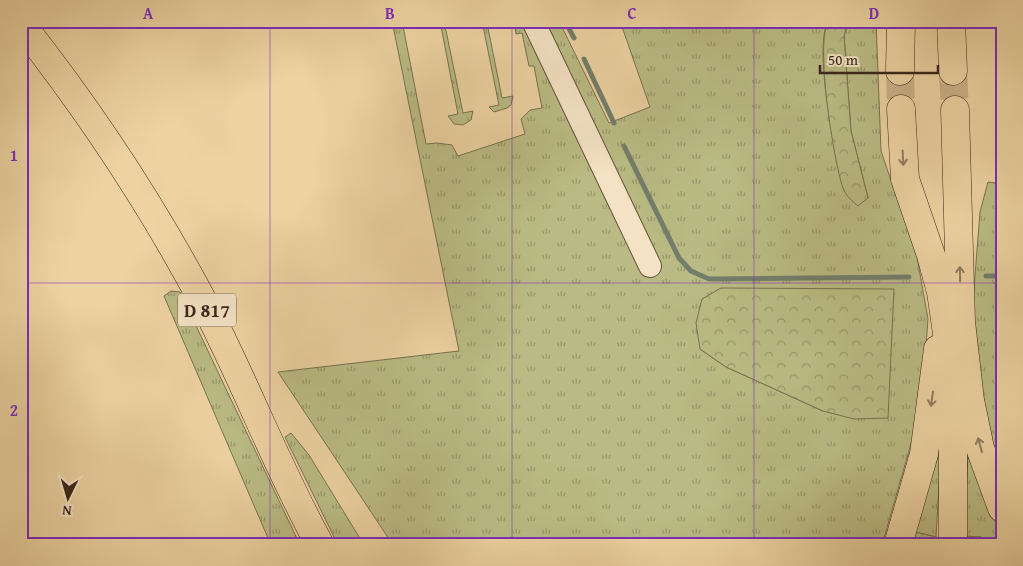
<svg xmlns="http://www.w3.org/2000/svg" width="1023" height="566" font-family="'Gentium Book Plus',serif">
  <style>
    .grass { fill: url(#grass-tufts); stroke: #797150; fill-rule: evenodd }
    .forest { fill: url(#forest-crowns); stroke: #797150 }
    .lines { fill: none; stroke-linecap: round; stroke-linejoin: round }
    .stream { stroke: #737e6b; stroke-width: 5 }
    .highway-tunnel { stroke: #c9b087; stroke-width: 28; stroke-dasharray: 28 14; stroke-linecap: butt }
    .minor-casing { stroke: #65523d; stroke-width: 24 }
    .major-casing { stroke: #38271b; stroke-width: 29 }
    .highway-casing { stroke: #38271b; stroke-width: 29 }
    .minor { stroke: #f3e2c3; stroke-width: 22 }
    .major { stroke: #edd2a2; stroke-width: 28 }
    .highway { stroke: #edd2a2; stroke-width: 28 }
    .oneway { stroke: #927c5e }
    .grid { fill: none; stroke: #7b2cbf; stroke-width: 1; stroke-opacity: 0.55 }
    .labels { text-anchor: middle; stroke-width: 5; stroke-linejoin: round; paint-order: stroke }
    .shield { fill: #f3e2c3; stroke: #705f4d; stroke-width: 1 }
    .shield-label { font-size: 19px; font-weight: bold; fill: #38271b }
    .neatline { fill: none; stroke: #7b2cbf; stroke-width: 2 }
    .grid-label { font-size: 16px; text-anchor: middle; font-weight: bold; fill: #7b2cbf }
  </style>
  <defs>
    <pattern id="grass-tufts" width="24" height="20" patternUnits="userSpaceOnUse" patternTransform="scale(1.25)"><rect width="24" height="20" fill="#babb84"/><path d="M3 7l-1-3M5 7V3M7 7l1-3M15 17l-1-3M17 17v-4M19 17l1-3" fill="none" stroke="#98986b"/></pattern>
    <pattern id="forest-crowns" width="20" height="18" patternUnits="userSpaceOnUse" patternTransform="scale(1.25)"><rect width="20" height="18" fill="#babb84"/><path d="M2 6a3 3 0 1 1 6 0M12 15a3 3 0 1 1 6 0" fill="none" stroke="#98986b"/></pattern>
  </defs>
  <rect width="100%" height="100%" fill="#edd2a2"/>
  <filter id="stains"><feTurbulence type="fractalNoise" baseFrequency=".004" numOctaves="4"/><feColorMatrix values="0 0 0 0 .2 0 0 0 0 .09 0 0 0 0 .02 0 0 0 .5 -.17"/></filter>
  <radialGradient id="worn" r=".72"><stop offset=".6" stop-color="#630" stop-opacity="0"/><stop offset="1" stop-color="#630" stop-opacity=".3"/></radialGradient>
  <g class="grass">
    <path d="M392,21H402L426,144L437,143L452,145L458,156L525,134L521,119L530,110L542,108L534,66H529L522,33L516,34L514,21H559L609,123L650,107L620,21H829C812,42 836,161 844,190L868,198L851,131L844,36L848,21H876L881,151L917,257L928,319L924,374L917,423L882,545H393L278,372L459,351ZM700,349L823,411L726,367Z"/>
    <path d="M440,21H444L463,113L473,111L471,120L463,125L454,124L448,116L458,114Z"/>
    <path d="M482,21H495L487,23L502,98L513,96L511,105L507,108L494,112L489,107L499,105Z"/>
    <path d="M988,182L1002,184V474L986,428L972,359L973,301L980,212Z"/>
    <path d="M171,291L180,292L300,545H271L164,296Z"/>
    <path d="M291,433L309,455L364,545H338L285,437Z"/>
    <path d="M934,451L941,452L936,537L915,532Z"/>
    <path d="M974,454L1002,526V545H984L981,537L964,536L968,455Z"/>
  </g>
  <g class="forest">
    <path d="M829,21H848L844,36L851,131L868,198L858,206C852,201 846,196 843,188C834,163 814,40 829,21Z"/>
    <path d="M721,288L894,289L888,418L854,419L823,411L726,367L700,349L696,323L702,299Z"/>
    <path d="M915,532L936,537L935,545H912Z"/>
    <path d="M964,536L981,537L984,545H965Z"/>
  </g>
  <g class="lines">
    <g class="stream">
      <path d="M565,21L574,38"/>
      <path d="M584,59L614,123"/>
      <path d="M624,146L679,258L691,271L709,279L909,277"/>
      <path d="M986,276H1002"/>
    </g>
    <g class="highway-tunnel">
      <path d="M900,71L901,109"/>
      <path d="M953,71L955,110"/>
    </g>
    <g class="minor-casing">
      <path id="minor" d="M533,21L650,266"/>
    </g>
    <g class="major-casing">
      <path id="major" d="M21,24C92,114 154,208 207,309C247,387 278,469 320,545"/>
    </g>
    <g class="highway-casing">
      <g id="highway">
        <path d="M951,21L953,71"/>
        <path d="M900,71L901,21"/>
        <path d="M901,109L905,179L931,255L941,292L953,375V545"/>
        <path d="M955,110L961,322L970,400L980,448L1002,508"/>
        <path d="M898,545L924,454L938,349"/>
      </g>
    </g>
    <use href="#minor" class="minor"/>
    <use href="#major" class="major"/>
    <use href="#highway" class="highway"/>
  </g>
  <defs><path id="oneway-shaft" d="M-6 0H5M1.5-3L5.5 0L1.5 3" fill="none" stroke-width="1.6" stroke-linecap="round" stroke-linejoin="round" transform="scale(1.25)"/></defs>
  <g class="oneway">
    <use href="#oneway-shaft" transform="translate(903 158) rotate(87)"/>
    <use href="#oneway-shaft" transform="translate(960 274) rotate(-91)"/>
    <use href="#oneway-shaft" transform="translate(932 399) rotate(98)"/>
    <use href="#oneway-shaft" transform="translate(980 445) rotate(-105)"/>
  </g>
  <path class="grid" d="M270,21V545M512,21V545M754,21V545M21,283H1002"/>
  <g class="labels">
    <rect class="shield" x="178" y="293.5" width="58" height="33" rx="4"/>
    <g class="shield-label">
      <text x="207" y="317">D 817</text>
    </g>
  </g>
  <rect width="1023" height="566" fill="none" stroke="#edd2a2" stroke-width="55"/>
  <g transform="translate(68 498) rotate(185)" stroke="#f3e2c3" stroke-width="4" paint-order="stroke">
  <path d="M0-4L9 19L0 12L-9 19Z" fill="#38271b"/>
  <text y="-8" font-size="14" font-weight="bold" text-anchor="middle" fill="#38271b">N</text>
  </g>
  <path d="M820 65v8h118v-8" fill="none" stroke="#38271b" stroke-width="2.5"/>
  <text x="828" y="65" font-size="15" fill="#38271b" stroke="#f3e2c3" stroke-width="4" paint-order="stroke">50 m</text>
  <rect x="28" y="28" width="968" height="510" class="neatline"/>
  <g class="grid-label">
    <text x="148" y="19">A</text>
    <text x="390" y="19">B</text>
    <text x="632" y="19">C</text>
    <text x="874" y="19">D</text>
    <text x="14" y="161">1</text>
    <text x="14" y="416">2</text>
  </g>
  <rect width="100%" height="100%" filter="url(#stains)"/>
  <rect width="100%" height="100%" fill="url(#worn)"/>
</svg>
